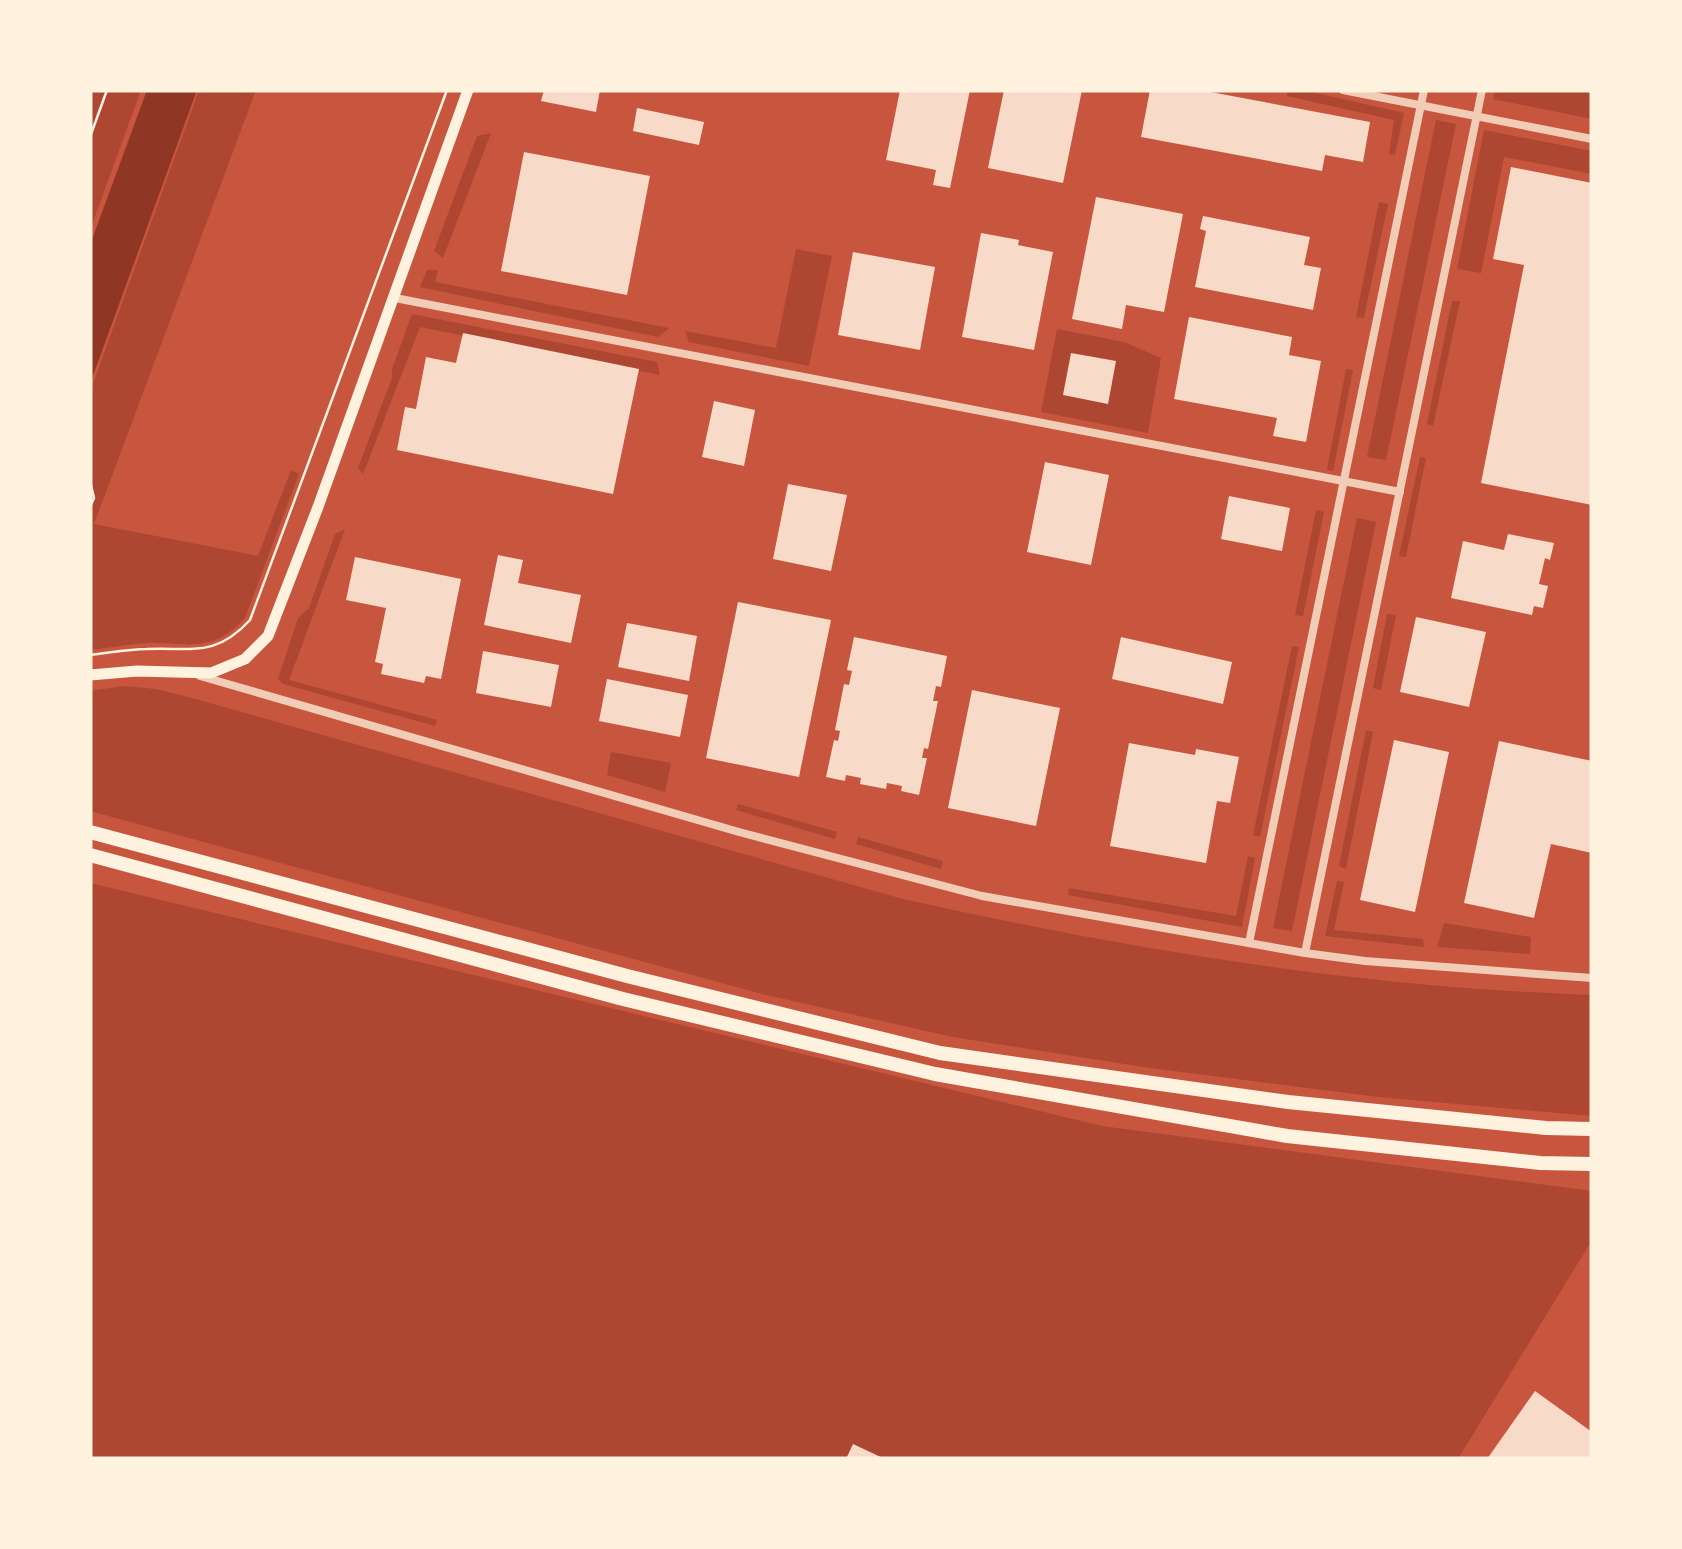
<svg xmlns="http://www.w3.org/2000/svg" width="1682" height="1549" font-family="Roboto,sans-serif">
  <style>
    .green { fill: #ae4732 }
    .water { fill: #8f3625 }
    .building { fill: #f7dbc8 }
    .lines { fill: none; stroke-linecap: round; stroke-linejoin: round }
    .path { stroke: #fff3e0; stroke-width: 2.5 }
    .minor { stroke: #f1ccb7; stroke-width: 8 }
    .secondary { stroke: #fff3e0; stroke-width: 11 }
    .motorway { stroke: #fff3e0; stroke-width: 14 }
  </style>
  <rect width="100%" height="100%" fill="#c8553d"/>
  <g class="green">
    <path d="M90,90H141L90,230Z"/>
    <path d="M199,90H256L94,524L258,556L291,470L299,474L245,618C212,654 190,642 147,643C128,644 109,648 90,650V392Z"/>
    <path d="M1288,90H1303L1404,113L1395,155L1389,154L1394,120L1287,96Z"/>
    <path d="M1495,90H1592V119L1493,99Z"/>
    <path d="M1436,120L1456,124L1386,460L1367,457Z"/>
    <path d="M1484,130L1592,151V174L1504,157L1481,273L1457,269Z"/>
    <path d="M491,133L443,258L434,251L477,136Z"/>
    <path d="M1379,202L1388,204L1364,318L1356,317Z"/>
    <path d="M796,249L832,256L809,366L689,342L685,331L776,348Z"/>
    <path d="M427,270H438L435,282L669,328L658,337L420,287Z"/>
    <path d="M1452,301H1460L1433,426L1427,424Z"/>
    <path d="M412,314L657,362L660,375L420,327L363,474L358,468L392,378V369Z"/>
    <path d="M1057,329L1124,342L1161,358L1148,433L1041,412Z"/>
    <path d="M1346,369L1353,370L1333,471L1327,470Z"/>
    <path d="M1420,457L1426,458L1406,557L1399,556Z"/>
    <path d="M1316,510L1324,512L1303,616L1295,615Z"/>
    <path d="M1357,518L1376,522L1292,931L1273,928Z"/>
    <path d="M345,529L289,680L437,720L435,726L283,684L278,679L298,618L309,608L335,534Z"/>
    <path d="M1387,614L1396,615L1381,690L1373,688Z"/>
    <path d="M1292,646L1299,647L1260,837L1253,835Z"/>
    <path d="M124,686L156,689L192,698L903,899C1132,950 1357,987 1592,995V1116L1378,1097L1150,1068L953,1037L762,994L90,811V691Z"/>
    <path d="M1366,730L1373,732L1346,869L1339,866Z"/>
    <path d="M611,752L671,763L665,792L607,775Z"/>
    <path d="M738,804L837,832L835,839L736,810Z"/>
    <path d="M858,837L943,861L941,869L856,844Z"/>
    <path d="M1248,856L1255,858L1242,927L1068,895L1069,888L1236,916Z"/>
    <path d="M1337,881L1344,882L1334,930L1423,939L1424,947L1325,936Z"/>
    <path d="M90,883L1102,1126L1592,1191V1240L1458,1459H90Z"/>
    <path d="M1444,923L1531,937L1530,954L1437,947Z"/>
  </g>
  <path class="water" d="M147,90H197L90,384V245Z"/>
  <g class="building">
    <path d="M544,90H600L596,112L541,101Z"/>
    <path d="M900,90H970L950,188L933,185L936,170L886,160Z"/>
    <path d="M1004,90H1082L1063,183L988,168Z"/>
    <path d="M1150,90H1200L1370,122L1363,162L1325,155L1322,171L1141,137Z"/>
    <path d="M637,108L704,122L699,145L633,131Z"/>
    <path d="M524,152L650,176L627,295L501,271Z"/>
    <path d="M1511,167L1592,183V505L1481,483L1524,265L1493,259Z"/>
    <path d="M1096,197L1183,214L1164,312L1126,305L1122,329L1072,319Z"/>
    <path d="M1203,216L1310,237L1304,265L1321,268L1313,310L1195,287L1206,231L1200,229Z"/>
    <path d="M981,233L1019,240L1018,245L1053,252L1034,350L962,337Z"/>
    <path d="M853,252L935,267L920,350L838,335Z"/>
    <path d="M1189,317L1292,337L1289,355L1321,361L1306,442L1273,436L1277,418L1174,399Z"/>
    <path d="M463,333L639,369L613,494L397,450L405,407L416,409L426,357L456,363Z"/>
    <path d="M1071,353L1116,361L1108,404L1063,395Z"/>
    <path d="M714,401L755,410L744,466L702,457Z"/>
    <path d="M1045,462L1109,475L1091,565L1027,552Z"/>
    <path d="M788,484L847,495L831,571L773,559Z"/>
    <path d="M1229,496L1290,508L1282,551L1221,539Z"/>
    <path d="M1508,534L1554,543L1550,560L1545,558L1539,584L1548,586L1543,608L1534,606L1532,615L1451,598L1463,541L1504,550Z"/>
    <path d="M498,555L523,560L518,583L581,595L571,643L484,625Z"/>
    <path d="M355,557L461,579L441,679L426,676L424,683L381,674L383,664L375,662L386,608L346,600Z"/>
    <path d="M738,602L831,620L799,777L706,758Z"/>
    <path d="M1416,617L1486,632L1469,707L1400,692Z"/>
    <path d="M627,623L697,636L689,681L618,667Z"/>
    <path d="M854,637L947,656L941,687L936,686L933,701H938L928,749L924,748L922,758H927L919,795L901,791L902,786L887,783L886,789L860,784L861,778L846,775L845,781L826,777L834,740L838,741L840,731L835,730L844,684L849,685L852,671L847,670Z"/>
    <path d="M1121,637L1232,662L1223,704L1112,679Z"/>
    <path d="M483,651L559,665L551,707L476,693Z"/>
    <path d="M607,679L688,695L680,737L599,721Z"/>
    <path d="M972,690L1060,708L1036,826L948,808Z"/>
    <path d="M1394,740L1449,752L1415,912L1360,900Z"/>
    <path d="M1499,741L1592,761V853L1551,844L1534,918L1464,903Z"/>
    <path d="M1129,743L1195,755L1196,749L1239,757L1230,803L1217,801L1206,863L1110,846Z"/>
    <path d="M1535,1391L1592,1432V1459H1487Z"/>
    <path d="M853,1444L885,1459H846Z"/>
  </g>
  <g class="lines">
    <g class="path">
      <path d="M90,137L107,90"/>
      <path d="M90,481L94,498L90,507"/>
      <path d="M90,655C109,653 128,649 147,649C192,647 215,658 250,620L447,90"/>
    </g>
    <g class="minor">
      <path d="M1343,90L1592,139"/>
      <path d="M395,298L1400,492"/>
      <path d="M200,676L739,832L982,896L1305,953L1365,961L1592,978"/>
      <path d="M1249,943L1424,90"/>
      <path d="M1305,953L1482,90"/>
    </g>
    <path class="secondary" d="M90,675L137,671L211,673L245,659L268,636L318,507L468,90"/>
    <g class="motorway">
      <path d="M90,832L627,976L940,1053L1288,1102L1546,1128L1592,1129"/>
      <path d="M90,855L623,999L935,1074L1287,1136L1540,1163L1592,1164"/>
    </g>
  </g>
  <rect width="1682" height="1549" fill="none" stroke="#fff3e0" stroke-width="185"/>
</svg>
